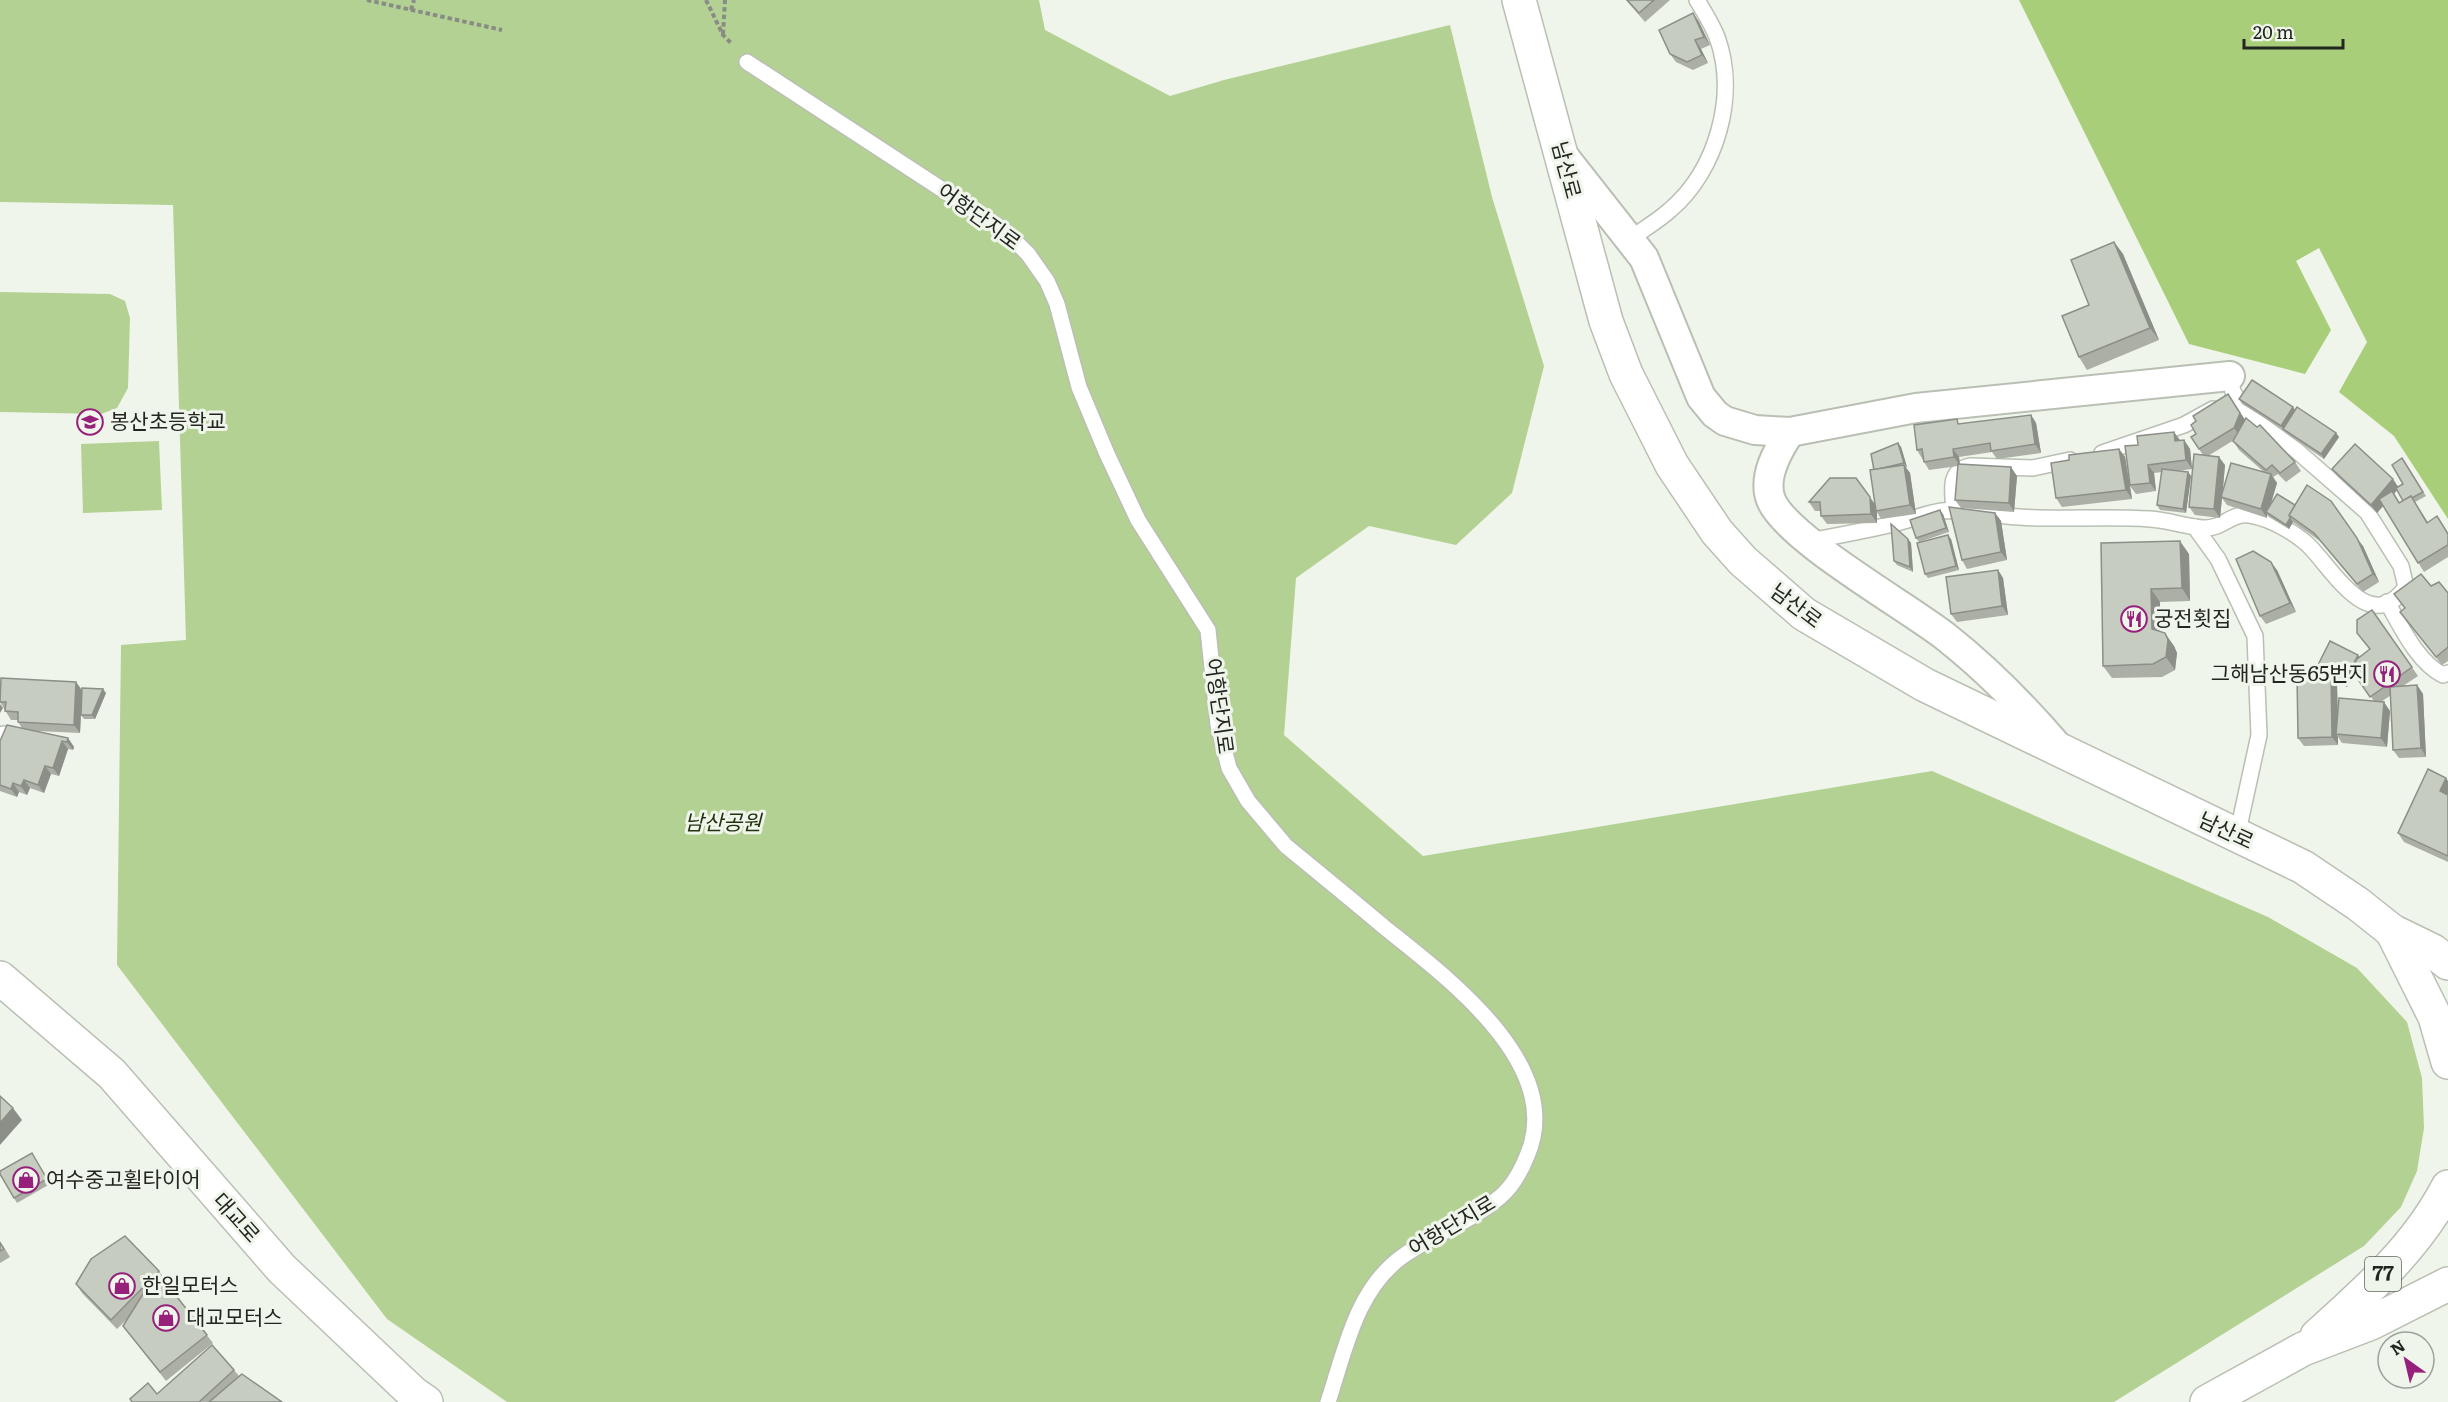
<svg xmlns="http://www.w3.org/2000/svg" width="2448" height="1402" font-family="Literata,'Noto Sans KR',serif">
  <style>
    .green { fill: #b3d192 }
    .water { fill: #a8ce7a }
    .lines { fill: none; stroke-linecap: round; stroke-linejoin: round }
    .lane-casing { stroke: #babfb4; stroke-width: 18 }
    .street-casing { stroke: #babfb4; stroke-width: 32 }
    .secondary-casing { stroke: #babfb4; stroke-width: 36 }
    .primary-casing { stroke: #babfb4; stroke-width: 36 }
    .path { stroke: #888c85; stroke-width: 4; stroke-dasharray: 4.5 3; stroke-linecap: butt }
    .lane { stroke: #fff; stroke-width: 15 }
    .street { stroke: #fff; stroke-width: 28 }
    .secondary { stroke: #fff; stroke-width: 33 }
    .primary { stroke: #fff; stroke-width: 33 }
    .wall { fill: #abafa6; fill-rule: evenodd }
    .shaded-wall { fill: #8b8f87 }
    .building { fill: #c7ccc1; stroke: #8b8f87; stroke-width: 1.5 }
    .labels { text-anchor: middle; stroke-width: 6; stroke-linejoin: round; paint-order: stroke }
    .shield { fill: #eff5ea; stroke: #60635d; stroke-width: 1.5 }
    .shield-label { font-size: 20px; font-weight: bold; fill: #232521 }
    .street-label { font-size: 21px; fill: #232521; stroke: #eff5ea }
    .poi-label { font-size: 21px; fill: #232521; stroke: #eff5ea; text-anchor: start }
    .park-label { font-size: 21px; font-style: italic; fill: #22310e; stroke: #eff5ea }
  </style>
  <rect width="100%" height="100%" fill="#eff5ea"/>
  <g class="green">
    <path d="M0,0H1039L1045,30L1170,96L1224,80L1450,25L1492,197L1544,366L1512,493L1456,545L1369,526L1296,578L1284,735L1423,856L1932,771L2268,917L2357,968L2407,1022L2422,1078L2424,1128L2417,1171L2401,1207L2364,1246L2114,1402H507L387,1319L117,965L121,645L186,640L173,205L0,202Z"/>
    <path d="M0,292L110,294L125,301L130,318L128,388L117,408L101,414L0,412Z"/>
    <path d="M159,441L162,510L83,513L81,444Z"/>
  </g>
  <path class="water" d="M2019,0H2448V519L2394,436L2339,392L2367,342L2319,248L2296,261L2331,330L2305,374L2189,344Z"/>
  <g class="lines">
    <g class="lane-casing">
      <g id="lane">
        <path d="M747,62L1004,230L1028,254L1047,281L1057,304L1079,387L1107,454L1138,520L1208,630L1218,725L1229,768L1248,801L1286,846C1319,873 1352,900 1384,927C1445,976 1567,1065 1527,1156C1521,1171 1512,1187 1500,1197C1470,1222 1434,1234 1403,1256C1356,1289 1345,1351 1328,1402"/>
        <path d="M1629,240C1642,230 1658,221 1670,210C1717,170 1738,95 1717,37C1712,24 1704,12 1697,0"/>
        <path d="M2102,453L2184,425L2213,409"/>
        <path d="M1954,511C1953,492 1947,471 1970,466L2033,468L2070,460"/>
        <path d="M2195,527L2218,559L2255,636L2259,735L2237,836"/>
        <path d="M1809,541C1836,536 1863,531 1889,525C1907,521 1924,514 1942,511C1967,508 1994,516 2019,517C2062,520 2106,516 2150,519C2168,520 2186,527 2204,528C2225,529 2231,510 2254,516C2272,520 2292,531 2306,543C2331,565 2368,639 2406,587L2401,566L2367,512L2296,450L2249,416L2233,392L2230,376"/>
        <path d="M2387,602C2401,626 2417,662 2443,675L2448,673"/>
        <path d="M0,740L3,734"/>
      </g>
    </g>
    <g class="street-casing">
      <g id="street">
        <path d="M1563,155L1644,258L1701,397L1715,414L1725,421L1755,430L1790,432L1916,408L2230,376"/>
        <path d="M1790,432C1778,450 1762,477 1771,500C1787,539 1908,607 1946,637C1989,671 2025,708 2060,749"/>
      </g>
    </g>
    <g class="secondary-casing">
      <g id="secondary">
        <path d="M1519,0L1606,321L1626,374L1672,465L1717,532L1743,561L1804,614L1925,685L2303,867L2358,904L2392,931L2433,951L2448,963"/>
        <path d="M2392,931L2435,1017L2448,1062"/>
      </g>
    </g>
    <g class="primary-casing">
      <g id="primary">
        <path d="M0,978L112,1074L282,1269L413,1393L426,1402"/>
        <path d="M2317,1336C2367,1291 2417,1247 2448,1187"/>
        <path d="M2207,1402L2303,1349L2371,1323L2448,1284"/>
      </g>
    </g>
    <g class="path">
      <path d="M367,0L502,30"/>
      <path d="M706,0L723,35L731,43"/>
      <path d="M411,10L414,0"/>
      <path d="M723,34L725,0"/>
    </g>
    <use href="#lane" class="lane"/>
    <use href="#street" class="street"/>
    <use href="#secondary" class="secondary"/>
    <use href="#primary" class="primary"/>
  </g>
  <g class="wall">
    <path d="M1626,0H1670L1645,22Z"/>
    <path d="M1693,13L1699,22L1710,45L1701,49L1708,63L1693,70L1676,62L1670,54Z"/>
    <path d="M2114,242L2123,254L2159,340L2087,370L2079,357L2089,305Z"/>
    <path d="M2239,399L2293,407L2295,410L2336,433L2339,437L2324,459L2286,433L2284,430L2242,404Z"/>
    <path d="M2031,415L2036,423L2041,453L1997,459L1992,452L1959,457L1960,464L2017,476L2014,512L1961,508L1955,500L1958,466L1929,470L1917,450L1961,424Z"/>
    <path d="M2245,420L2295,462L2301,471L2286,482L2278,474L2273,477L2277,483L2270,505L2363,546L2379,582L2363,592L2320,541L2293,522L2289,529L2269,517L2267,515V518L2227,505L2222,498L2220,518L2195,515L2189,507L2203,455L2191,437ZM2234,440L2233,441L2239,450L2265,473L2223,490L2225,465L2208,456Z"/>
    <path d="M2184,440L2190,449L2192,469L2177,471L2188,472L2191,476L2186,513L2160,510L2157,505L2162,472L2154,473L2156,491L2136,494L2130,486L2132,499L2062,507L2056,498L2069,460L2119,449L2125,457L2129,480L2180,441Z"/>
    <path d="M1898,443L1901,447L1907,467L1906,468L1910,473L1916,514L1881,519L1877,512V523L1827,524L1821,516V511H1815L1809,502L1874,503V470Z"/>
    <path d="M2402,458L2426,496L2415,502L2428,522L2437,516L2448,533V557L2424,572L2383,506L2377,513L2338,477L2332,469L2399,487L2403,484ZM2397,490L2403,501L2400,503L2394,494Z"/>
    <path d="M1995,513L2001,521L2007,560L1967,569L1962,560Z"/>
    <path d="M1943,514L1949,532L1919,542L1916,538Z"/>
    <path d="M1908,539L1911,543L1913,572L1897,565L1894,561Z"/>
    <path d="M1951,539L1959,570L1928,578L1925,574Z"/>
    <path d="M2101,543L2189,554L2190,601L2160,602V632L2174,646L2177,653L2175,670L2162,677L2112,678L2103,666Z"/>
    <path d="M1998,570L2003,578L2008,615L1957,622L1951,614Z"/>
    <path d="M2277,570L2296,612L2266,624L2260,616Z"/>
    <path d="M2431,586L2448,593V661L2442,665L2400,612L2405,608L2394,594Z"/>
    <path d="M2372,610L2418,676L2403,686L2417,685L2423,694L2426,757L2399,758L2393,750L2391,695L2381,702L2390,711L2387,747L2342,743L2338,737V745L2304,746L2298,738L2323,675L2319,673L2316,669L2359,657L2370,649L2357,633ZM2356,669L2355,675L2374,701L2338,715L2337,683L2336,681L2347,687Z"/>
    <path d="M76,682L82,690L106,693L95,719H84L81,715L80,733L37,731L68,738L74,747L73,750L68,749L59,776L51,774L44,793L30,788L27,795L19,792L17,797L0,791V741L22,728L18,722V720H11L0,702Z"/>
    <path d="M2448,781V862L2404,842L2398,833Z"/>
    <path d="M32,1153L50,1184L17,1203L14,1198Z"/>
    <path d="M0,1241L10,1257L0,1263Z"/>
    <path d="M159,1271L165,1280L164,1281L213,1343L166,1381L123,1326L127,1319L117,1329L82,1293L76,1284Z"/>
    <path d="M234,1370L239,1376L282,1402H132Z"/>
  </g>
  <g class="shaded-wall">
    <path d="M1693,13L1699,22L1710,45L1704,37Z"/>
    <path d="M1695,40L1701,49L1708,63L1702,55Z"/>
    <path d="M2114,242L2123,254L2159,340L2150,328Z"/>
    <path d="M2228,394L2246,421L2240,436L2234,428Z"/>
    <path d="M2293,407L2296,411L2284,430L2281,426Z"/>
    <path d="M2031,415L2036,423L2041,453L2035,444Z"/>
    <path d="M2174,432L2180,440L2175,441Z"/>
    <path d="M2336,433L2339,437L2324,459L2321,454Z"/>
    <path d="M2184,440L2190,449L2192,469L2186,460Z"/>
    <path d="M1898,443L1901,447L1907,467L1904,463Z"/>
    <path d="M1953,449L1959,457L1960,466L1954,457Z"/>
    <path d="M2119,449L2125,457L2132,499L2126,490Z"/>
    <path d="M2219,457L2225,465L2222,497H2221L2222,498L2220,518L2214,509Z"/>
    <path d="M1904,465L1910,473L1916,514L1910,505Z"/>
    <path d="M2148,465L2154,473L2156,491L2150,483Z"/>
    <path d="M2011,467L2017,476L2014,512L2009,503Z"/>
    <path d="M2188,472L2191,476L2186,513L2183,509Z"/>
    <path d="M2271,474L2277,483L2268,514L2266,512L2267,515V518L2261,509Z"/>
    <path d="M2393,479L2399,488L2377,513L2371,505Z"/>
    <path d="M1870,497L1876,506V511L1877,512V523L1871,514Z"/>
    <path d="M1940,510L1943,514L1949,532L1946,528Z"/>
    <path d="M1995,513L2001,521L2007,560L2001,552Z"/>
    <path d="M2290,518L2293,522L2289,529L2286,525Z"/>
    <path d="M1948,535L1951,539L1959,570L1956,566Z"/>
    <path d="M2357,538L2363,546L2379,582L2373,574Z"/>
    <path d="M1908,539L1911,543L1913,572L1910,567Z"/>
    <path d="M2180,541L2189,554L2190,601L2182,588Z"/>
    <path d="M2271,562L2277,570L2296,612L2290,603Z"/>
    <path d="M1998,570L2003,578L2008,615L2002,606Z"/>
    <path d="M2151,589L2160,602V641L2152,629Z"/>
    <path d="M2165,633L2174,646L2177,653L2175,670L2166,657Z"/>
    <path d="M2358,655L2361,659L2347,687L2344,682Z"/>
    <path d="M2331,675L2337,683L2338,735L2336,734L2338,737V745L2332,737Z"/>
    <path d="M76,682L82,691L80,733L74,725Z"/>
    <path d="M2417,685L2423,694L2426,757L2421,748Z"/>
    <path d="M103,689L106,693L95,719L92,715Z"/>
    <path d="M2384,702L2390,711L2387,747L2381,738Z"/>
    <path d="M0,704L3,708L0,713Z"/>
    <path d="M68,738L74,747L73,750L67,742Z"/>
    <path d="M62,741L68,749L59,776L53,768Z"/>
    <path d="M45,766L51,774L44,793L38,785Z"/>
    <path d="M2446,778L2448,781V795L2440,791Z"/>
    <path d="M24,780L30,788L27,795L21,786Z"/>
    <path d="M13,783L19,792L17,797L11,789Z"/>
    <path d="M13,1108L22,1120L0,1145V1123Z"/>
  </g>
  <g class="building">
    <path d="M1627,0H1654L1639,13Z"/>
    <path d="M1693,13L1704,37L1695,40L1702,55L1687,62L1670,54L1659,30Z"/>
    <path d="M2114,242L2150,328L2079,357L2062,316L2089,305L2071,260Z"/>
    <path d="M2252,380L2293,407L2281,426L2239,399Z"/>
    <path d="M2228,394L2240,413L2234,428L2199,449L2191,437L2196,434L2191,425L2196,421L2193,416Z"/>
    <path d="M2297,407L2336,433L2321,454L2283,429Z"/>
    <path d="M2031,415L2035,444L1991,451L1990,443L1953,449L1954,457L1924,462L1922,449L1917,450L1914,425L1957,419L1958,424Z"/>
    <path d="M2246,418L2257,427L2260,425L2295,462L2280,473L2272,465L2266,470L2233,441Z"/>
    <path d="M2174,432L2175,441L2184,440L2186,460L2148,465L2150,483L2130,485L2125,446L2138,445L2137,436Z"/>
    <path d="M1898,443L1904,463L1874,470L1871,454Z"/>
    <path d="M2355,444L2393,479L2371,505L2332,469Z"/>
    <path d="M2119,449L2126,490L2056,498L2051,463L2069,460V455Z"/>
    <path d="M2194,454L2219,457L2214,509L2189,507Z"/>
    <path d="M2402,458L2423,492L2412,498L2411,496L2403,501L2396,488L2403,484L2392,465Z"/>
    <path d="M2231,463L2271,474L2261,509L2221,497Z"/>
    <path d="M1958,464L2011,467L2009,503L1955,500Z"/>
    <path d="M1904,465L1910,505L1876,511L1870,470Z"/>
    <path d="M2162,469L2188,472L2183,509L2157,505Z"/>
    <path d="M1830,478H1856L1870,497L1871,514L1821,516L1820,502H1809Z"/>
    <path d="M2307,485L2331,501L2357,538L2373,574L2357,584L2314,533L2289,515Z"/>
    <path d="M2392,491L2399,503L2411,496L2427,523L2437,516L2448,534V545L2418,563L2379,499Z"/>
    <path d="M2277,494L2295,505L2289,515L2290,518L2286,525L2266,512Z"/>
    <path d="M1949,507L1995,513L2001,552L1962,560Z"/>
    <path d="M1940,510L1946,528L1916,538L1910,520Z"/>
    <path d="M1891,524L1908,539L1910,567L1894,561Z"/>
    <path d="M1948,535L1956,566L1925,574L1917,543Z"/>
    <path d="M2180,541L2182,588L2151,589L2152,629L2165,633L2168,640L2166,657L2153,664L2103,666L2101,543Z"/>
    <path d="M2253,551L2271,562L2290,603L2260,616L2236,559Z"/>
    <path d="M1998,570L2002,606L1951,614L1946,577Z"/>
    <path d="M2421,574L2431,586L2439,582L2448,593V647L2436,657L2400,612L2405,608L2394,594Z"/>
    <path d="M2372,610L2412,667L2370,697L2355,675L2356,660L2370,649L2357,633V620Z"/>
    <path d="M2330,641L2358,655L2344,682L2333,677L2331,675H2328L2316,669Z"/>
    <path d="M2297,675H2331L2332,737L2298,738Z"/>
    <path d="M1,678L76,682L74,725L18,722V712L5,711L6,702H0Z"/>
    <path d="M2417,685L2421,748L2393,750L2390,687Z"/>
    <path d="M82,688L103,689L92,715H81Z"/>
    <path d="M2339,698L2384,702L2381,738L2336,734Z"/>
    <path d="M7,725L68,738L67,742L62,741L53,768L45,766L38,785L24,780L21,786L13,783L11,789L0,785V741Z"/>
    <path d="M2428,769L2446,778L2440,791L2448,795V856L2398,833Z"/>
    <path d="M0,1096L13,1108L0,1123Z"/>
    <path d="M32,1153L47,1179L14,1198L0,1174V1171Z"/>
    <path d="M125,1236L159,1271L111,1320L76,1284L91,1259Z"/>
    <path d="M0,1243L4,1249L0,1251Z"/>
    <path d="M162,1278L207,1335L160,1372L123,1326L143,1294Z"/>
    <path d="M212,1345L234,1370L199,1402H132L130,1399L148,1383L157,1394Z"/>
    <path d="M242,1374L282,1402H209Z"/>
  </g>
  <defs>
    <g id="school-ring" transform="scale(1.35)"><circle r="9.5" fill="#eff5ea" stroke="#96207c" stroke-width="1.5"/><path d="M0-5L7-2L0 1L-7-2ZM-4 1L0 2.5L4 1V4Q0 6-4 4Z" fill="#96207c"/></g>
    <g id="restaurant-ring" transform="scale(1.35)"><circle r="9.5" fill="#eff5ea" stroke="#96207c" stroke-width="1.5"/><path d="M-5-6h1v4h1v-4h1v4h1v-4h1v5L-1.5 .5V6h-2V.5L-5-1ZM5-6V6H3V1.5H1.5Q1.5-4 5-6Z" fill="#96207c"/></g>
    <g id="shop-ring" transform="scale(1.35)"><circle r="9.5" fill="#eff5ea" stroke="#96207c" stroke-width="1.5"/><path d="M-5-2.5h2.3a2.7 3.5 0 0 1 5.4 0H5L5.5 6h-11ZM-1.5-2.5h3a1.5 2.3 0 0 0-3 0Z" fill="#96207c"/></g>
  </defs>
  <g fill-rule="evenodd">
    <use href="#school-ring" x="90" y="422"/>
    <use href="#restaurant-ring" x="2134" y="619"/>
    <use href="#restaurant-ring" x="2387" y="674"/>
    <use href="#shop-ring" x="26" y="1180"/>
    <use href="#shop-ring" x="122" y="1286"/>
    <use href="#shop-ring" x="166" y="1318"/>
  </g>
  <g class="labels">
    <rect class="shield" x="2365" y="1257" width="36" height="34" rx="4.5"/>
    <g class="shield-label">
      <text x="2383" y="1281">77</text>
    </g>
    <g class="street-label">
      <text transform="translate(1566 170) rotate(75)" y="7">남산로</text>
      <text transform="translate(979 217) rotate(36)" y="7">어항단지로</text>
      <text transform="translate(1796 606) rotate(37)" y="7">남산로</text>
      <text transform="translate(1219 706) rotate(82)" y="7">어항단지로</text>
      <text transform="translate(2226 831) rotate(25)" y="7">남산로</text>
      <text transform="translate(236 1218) rotate(48)" y="7">대교로</text>
      <text transform="translate(1452 1226) rotate(-31)" y="7">어항단지로</text>
    </g>
    <g class="poi-label">
      <text x="110" y="429">봉산초등학교</text>
      <text x="2154" y="626">궁전횟집</text>
      <text x="2368" y="681" text-anchor="end">그해남산동65번지</text>
      <text x="46" y="1187">여수중고휠타이어</text>
      <text x="142" y="1293">한일모터스</text>
      <text x="186" y="1325">대교모터스</text>
    </g>
    <g class="park-label">
      <text x="723" y="830">남산공원</text>
    </g>
  </g>
  <g transform="translate(2406 1360) rotate(326)"><circle r="28" fill="#eff5ea" stroke="#9da29a" stroke-width="1.5"/>
  <path d="M0-4.5L10 22L0 15L-10 22Z" fill="#96207c"/>
  <text y="-9" font-size="16" font-weight="bold" text-anchor="middle" fill="#232521">N</text>
  </g>
  <path d="M2244 39v9h99v-9" fill="none" stroke="#232521" stroke-width="3"/>
  <text x="2253" y="39" font-size="18" fill="#232521" stroke="#eff5ea" stroke-width="4.5" paint-order="stroke">20 m</text>
</svg>
